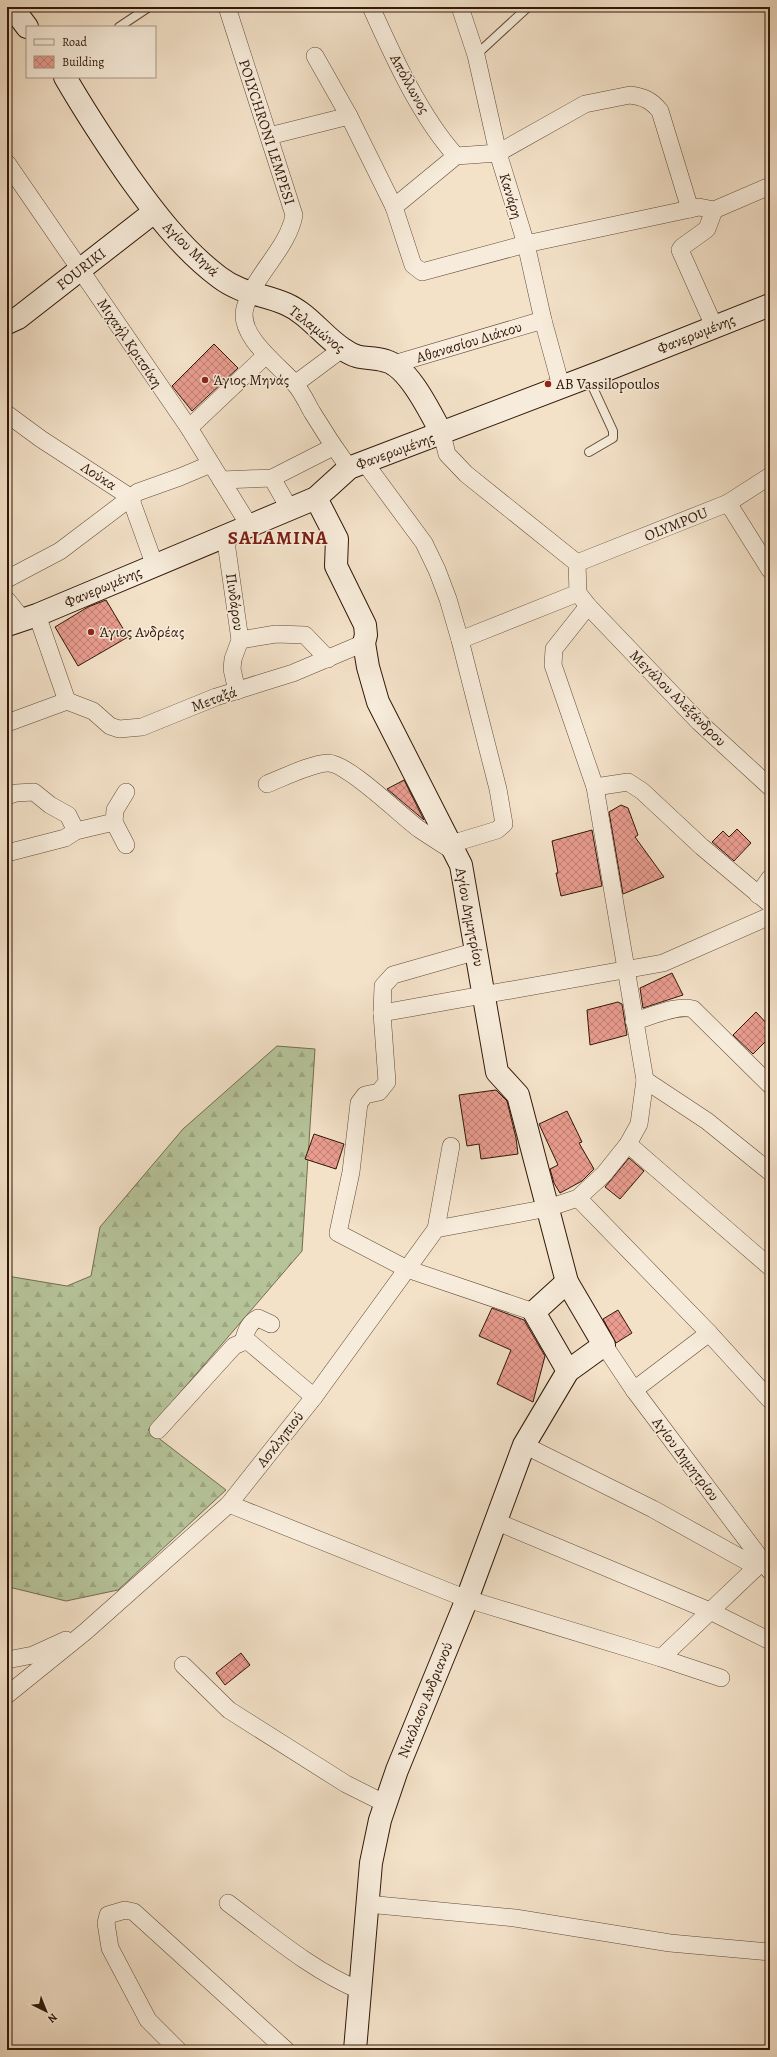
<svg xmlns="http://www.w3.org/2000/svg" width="777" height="2057" font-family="Alegreya,serif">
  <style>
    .forest { fill: url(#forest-firs); stroke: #736d50 }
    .building { fill: url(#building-cross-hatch); stroke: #301708 }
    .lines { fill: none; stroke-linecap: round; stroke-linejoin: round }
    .lane-casing { stroke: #614a38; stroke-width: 10 }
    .street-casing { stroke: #614a38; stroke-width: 18 }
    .secondary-casing { stroke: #301708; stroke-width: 24 }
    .lane { stroke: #f7ecdb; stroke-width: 8 }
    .street { stroke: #f7ecdb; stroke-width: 17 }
    .secondary { stroke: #f7ecdb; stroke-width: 22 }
    .poi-dot { fill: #8f2418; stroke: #f7ecdb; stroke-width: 1.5 }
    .labels { text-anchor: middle; stroke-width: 3; stroke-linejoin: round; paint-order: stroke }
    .street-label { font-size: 15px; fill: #301708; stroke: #f7ecdb }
    .poi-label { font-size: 15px; fill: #301708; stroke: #f7ecdb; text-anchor: start }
    .district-label { font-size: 19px; font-weight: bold; letter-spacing: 1px; fill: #7a1f14; stroke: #f7ecdb }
  </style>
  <defs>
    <pattern id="forest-firs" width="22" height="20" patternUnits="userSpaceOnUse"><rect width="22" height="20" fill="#b6c399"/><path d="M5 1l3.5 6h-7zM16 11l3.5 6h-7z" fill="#9da782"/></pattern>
    <pattern id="building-cross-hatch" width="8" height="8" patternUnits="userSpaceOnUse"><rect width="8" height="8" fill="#e99c8f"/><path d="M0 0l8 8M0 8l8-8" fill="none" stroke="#bd7e73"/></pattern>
  </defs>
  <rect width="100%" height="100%" fill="#f3e1c8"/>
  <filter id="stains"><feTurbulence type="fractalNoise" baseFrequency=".005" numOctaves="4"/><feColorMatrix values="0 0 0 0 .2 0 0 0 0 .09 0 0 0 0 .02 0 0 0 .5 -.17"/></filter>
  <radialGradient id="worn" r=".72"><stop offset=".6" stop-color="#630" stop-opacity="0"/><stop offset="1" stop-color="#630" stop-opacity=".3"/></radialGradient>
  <path class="forest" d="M277,1046L315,1049L302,1251L148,1430L226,1490L118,1590L66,1601L9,1587L7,1586V1276L67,1286L91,1276L100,1227L183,1129Z"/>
  <g class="building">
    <path d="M214,344L238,368L192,411L172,386Z"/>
    <path d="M106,600L128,637L78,666L55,627L88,607Z"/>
    <path d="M404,780L424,820L387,789Z"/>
    <path d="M621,805L628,808L638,835L635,837L664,877L623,894L609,812Z"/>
    <path d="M737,829L751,843L734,861L712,842L723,831L729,837Z"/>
    <path d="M592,830L602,886L561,896L556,873H558L552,841Z"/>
    <path d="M672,973L683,995L643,1008L640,988Z"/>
    <path d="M618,1002L622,1004L627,1035L590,1045L587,1010Z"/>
    <path d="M756,1012L770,1027V1037L753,1054L733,1035Z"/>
    <path d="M496,1090L507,1101L516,1138L518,1154L481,1159L479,1144L467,1146L459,1095Z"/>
    <path d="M567,1111L582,1142L579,1143L594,1169L582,1181L560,1193L554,1183L550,1169L558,1165L539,1124Z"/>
    <path d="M314,1134L344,1144L336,1169L305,1159Z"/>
    <path d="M629,1158L644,1171L620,1199L605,1187Z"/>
    <path d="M492,1308L524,1320L545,1356L533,1402L497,1384L511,1350L479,1336Z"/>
    <path d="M618,1310L632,1333L616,1343L603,1319Z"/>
    <path d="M241,1653L250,1665L225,1685L216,1673Z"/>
  </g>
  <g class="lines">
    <g class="lane-casing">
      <g id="lane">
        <path d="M119,27L149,7"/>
        <path d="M476,55L528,7"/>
        <path d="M588,377L613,431V438L589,452"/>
      </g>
    </g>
    <g class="street-casing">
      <g id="street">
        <path d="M227,7L294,215C288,249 254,274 245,308C237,336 280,366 295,384C302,392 307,403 312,412C324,432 336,450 349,468"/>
        <path d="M371,7C393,56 420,116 456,156"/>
        <path d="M460,7L476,55L498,153L526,244L543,320L561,386"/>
        <path d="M315,56L349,116"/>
        <path d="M630,95C644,97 651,100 660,111L690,209L526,244L422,272L413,265L394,207L456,156L498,153L585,104Z"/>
        <path d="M269,136L349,116L394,207"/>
        <path d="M7,163L189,428L249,525"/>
        <path d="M690,209L699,207L714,210L770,186"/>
        <path d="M714,326L680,250L682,247L707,229L714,210"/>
        <path d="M394,364L543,320"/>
        <path d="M295,384L342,349"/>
        <path d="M7,414L41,439L130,497L155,566"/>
        <path d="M189,428L265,356"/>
        <path d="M442,434L447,454L466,474L577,563"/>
        <path d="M365,463L424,543L437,570L448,599L460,640L498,789L504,824L497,830L451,844"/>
        <path d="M272,478L289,508"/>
        <path d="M221,480L272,478L333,447"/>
        <path d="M728,503L770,570"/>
        <path d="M225,535L240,640L233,659L232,669L237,691"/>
        <path d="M577,563L578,593L588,606L699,722L770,787"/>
        <path d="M577,563L728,503L770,476"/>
        <path d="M7,579L60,551L138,492L180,477L211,464"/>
        <path d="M7,600L23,620"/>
        <path d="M37,615L67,701"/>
        <path d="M240,640L276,634L305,635L328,659"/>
        <path d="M460,640L578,593"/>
        <path d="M67,701L93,711L110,726L119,729L142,727L216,697L293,673L364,643"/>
        <path d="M7,723L67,701"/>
        <path d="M267,784C282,778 313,763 328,763C348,763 401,816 419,829C431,837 443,845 455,852"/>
        <path d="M595,787L628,782L642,791L702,847L770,904"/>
        <path d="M7,796L16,793L34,792L50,805L68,815L76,831"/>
        <path d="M114,822L126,845"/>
        <path d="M7,853L65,838L76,831L114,822L115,810L126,792"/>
        <path d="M758,895L770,878"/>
        <path d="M477,951L393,975L383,986L382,1013L387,1082L379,1092L365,1095L359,1103L351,1172L338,1233L407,1269L534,1312"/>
        <path d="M382,1013L663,963L770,916"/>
        <path d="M634,1021C650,1017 678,1004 693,1009L770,1085"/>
        <path d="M645,1080L707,1121L770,1172"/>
        <path d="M628,1144L770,1267"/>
        <path d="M578,1198L709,1333L770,1400"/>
        <path d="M436,1229L451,1146"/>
        <path d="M243,1342C246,1332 248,1323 258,1318L271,1324"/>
        <path d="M604,1345L634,1390L770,1571"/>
        <path d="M634,1390L709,1333"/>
        <path d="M158,1430L234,1346L243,1342H249L314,1397"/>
        <path d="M524,1445L653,1509L757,1567"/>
        <path d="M229,1504L467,1599L661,1658L721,1678"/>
        <path d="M495,1521L710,1611L770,1641"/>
        <path d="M661,1658L764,1560"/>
        <path d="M7,1660L33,1655L66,1640"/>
        <path d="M183,1665L229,1710L346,1784L386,1804"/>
        <path d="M7,1695L85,1632L229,1504L314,1397L436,1229L548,1208L578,1198L604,1174L628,1144L639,1124L645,1080L595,787L553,665L554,649L588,606"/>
        <path d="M228,1903C271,1935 311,1970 361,1991"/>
        <path d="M367,1904L515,1918L670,1943L770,1952"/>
        <path d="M178,2050L148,2020L110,1948L106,1923L108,1915L125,1910L134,1912L286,2050"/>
      </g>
    </g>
    <g class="secondary-casing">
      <g id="secondary">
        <path d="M12,7L27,27"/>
        <path d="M65,77C84,110 105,142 127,174C154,212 182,249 219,277C241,294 263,294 286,304C309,314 323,336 343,349C361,362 368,355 386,361C409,367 431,414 442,434"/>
        <path d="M7,323L18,318L154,212"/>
        <path d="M316,498L337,539L336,566L365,625L366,635L364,643L368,667L378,702L461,865L497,1072L518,1095L567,1282L604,1345L568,1371L524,1445L467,1599L397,1770L380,1820L371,1863L355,2050"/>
        <path d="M7,625L37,615L316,498L349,468L606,370L770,305"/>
        <path d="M567,1282L534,1312L568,1371"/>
      </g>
    </g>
    <use href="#lane" class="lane"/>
    <use href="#street" class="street"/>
    <use href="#secondary" class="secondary"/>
  </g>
  <g class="poi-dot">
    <circle cx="205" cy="380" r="4"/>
    <circle cx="548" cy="384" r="4"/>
    <circle cx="91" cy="632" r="4"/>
  </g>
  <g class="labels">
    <g class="street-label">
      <text transform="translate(410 84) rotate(61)" y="5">Απόλλωνος</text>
      <text transform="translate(267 132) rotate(72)" y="5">POLYCHRONI LEMPESI</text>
      <text transform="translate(511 196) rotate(73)" y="5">Κανάρη</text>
      <text transform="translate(191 249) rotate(44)" y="5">Αγίου Μηνά</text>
      <text transform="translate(81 269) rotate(-38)" y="5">FOURIKI</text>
      <text transform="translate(317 329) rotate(38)" y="5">Τελαμώνος</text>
      <text transform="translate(696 334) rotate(-22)" y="5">Φανερωμένης</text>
      <text transform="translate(469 342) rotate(-17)" y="5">Αθανασίου Διάκου</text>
      <text transform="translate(130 343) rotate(56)" y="5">Μιχαήλ Κριτσίκη</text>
      <text transform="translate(395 451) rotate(-20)" y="5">Φανερωμένης</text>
      <text transform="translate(99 476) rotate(33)" y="5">Λούκα</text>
      <text transform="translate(676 524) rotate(-22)" y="5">OLYMPOU</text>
      <text transform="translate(103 587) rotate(-23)" y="5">Φανερωμένης</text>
      <text transform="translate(235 602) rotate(82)" y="5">Πινδάρου</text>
      <text transform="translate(678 698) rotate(45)" y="5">Μεγάλου Αλεξάνδρου</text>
      <text transform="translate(214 699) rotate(-20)" y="5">Μεταξά</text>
      <text transform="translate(470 917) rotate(79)" y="5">Αγίου Δημητρίου</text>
      <text transform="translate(280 1439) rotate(-52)" y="5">Ασκληπιού</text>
      <text transform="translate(686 1459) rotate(53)" y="5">Αγίου Δημητρίου</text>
      <text transform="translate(425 1700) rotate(-68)" y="5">Νικόλαου Ανδριανού</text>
    </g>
    <g class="poi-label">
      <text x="213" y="385">Άγιος Μηνάς</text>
      <text x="556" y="389">AB Vassilopoulos</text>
      <text x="99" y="637">Άγιος Ανδρέας</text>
    </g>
    <g class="district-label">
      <text x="278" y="544">SALAMINA</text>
    </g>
  </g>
  <rect width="777" height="2057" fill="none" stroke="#f3e1c8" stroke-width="24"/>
  <rect x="8" y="8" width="761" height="2041" fill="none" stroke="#301708" stroke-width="2"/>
  <rect x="12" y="12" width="753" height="2033" fill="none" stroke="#301708"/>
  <rect x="26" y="26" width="130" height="52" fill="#f7ecdb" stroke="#a79787"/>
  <rect x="34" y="39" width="20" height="6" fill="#f7ecdb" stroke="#a79787"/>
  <text x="62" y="46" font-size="12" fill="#301708">Road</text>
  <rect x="34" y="56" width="20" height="12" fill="url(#building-cross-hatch)" stroke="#a79787"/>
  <text x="62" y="66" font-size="12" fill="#301708">Building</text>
  <g transform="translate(46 2011) rotate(137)" stroke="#f7ecdb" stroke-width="3" paint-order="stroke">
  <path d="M0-3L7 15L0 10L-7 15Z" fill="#301708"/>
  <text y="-6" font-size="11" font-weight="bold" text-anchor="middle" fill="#301708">N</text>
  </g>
  <rect width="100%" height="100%" filter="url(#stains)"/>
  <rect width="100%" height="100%" fill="url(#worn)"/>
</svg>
